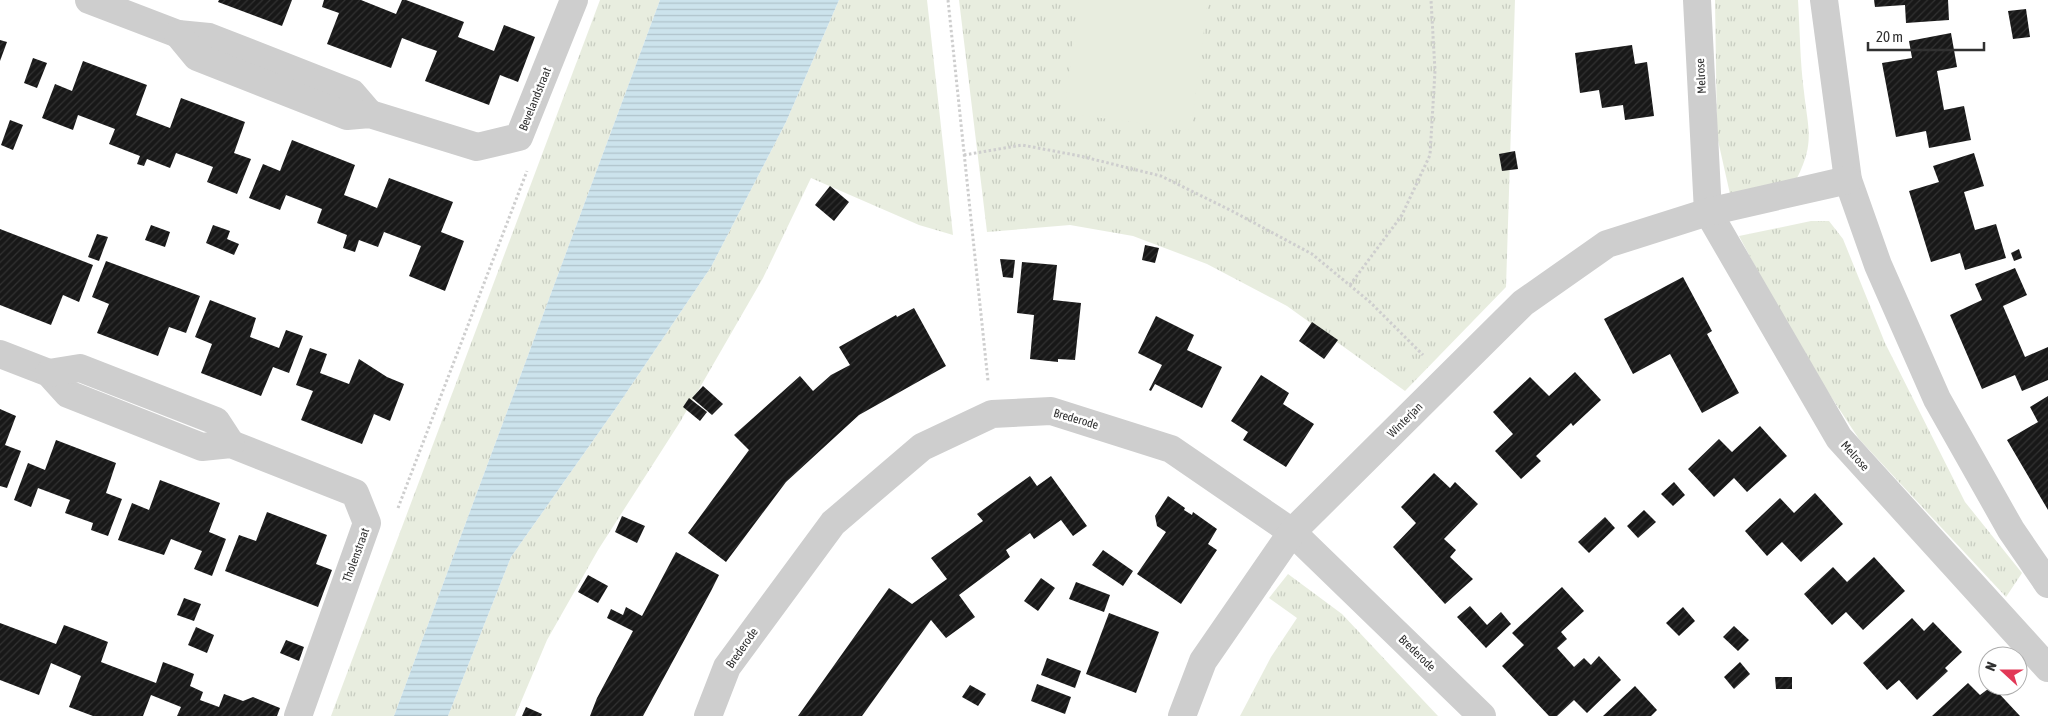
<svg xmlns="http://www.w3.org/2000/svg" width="2048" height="716" font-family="'Asap Condensed',sans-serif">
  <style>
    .grass { fill: url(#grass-tufts) }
    .pitch { fill: #e8eddf }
    .water { fill: url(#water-rules) }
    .building { fill: url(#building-hatch) }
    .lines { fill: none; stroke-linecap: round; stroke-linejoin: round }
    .path { stroke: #cecece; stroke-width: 3; stroke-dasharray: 2.5 2.5; stroke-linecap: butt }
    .street { stroke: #cecece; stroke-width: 28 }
    .labels { text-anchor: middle; stroke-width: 5; stroke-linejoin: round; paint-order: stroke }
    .street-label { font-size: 12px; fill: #313131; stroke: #fff }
  </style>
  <defs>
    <pattern id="grass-tufts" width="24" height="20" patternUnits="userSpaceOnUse" patternTransform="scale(1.25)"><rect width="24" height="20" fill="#e8eddf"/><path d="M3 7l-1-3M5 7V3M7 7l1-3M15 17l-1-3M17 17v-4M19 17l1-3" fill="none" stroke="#c7ccc0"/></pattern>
    <pattern id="water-rules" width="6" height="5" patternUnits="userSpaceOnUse" patternTransform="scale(1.25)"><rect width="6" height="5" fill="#cce3ec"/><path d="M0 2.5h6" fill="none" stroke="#b0c3cb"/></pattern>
    <pattern id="building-hatch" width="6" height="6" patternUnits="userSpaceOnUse" patternTransform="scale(1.25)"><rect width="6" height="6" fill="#181818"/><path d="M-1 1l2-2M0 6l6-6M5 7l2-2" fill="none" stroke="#313131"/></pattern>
  </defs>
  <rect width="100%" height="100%" fill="#fff"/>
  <g class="grass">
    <path d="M600,0H660L394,716H331Z"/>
    <path d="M839,0H927L953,235L919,225L811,178L763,278L680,422L598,550L547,640L515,716H448L511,557L616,408L711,267L786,122Z"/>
    <path d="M959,0H1515L1506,287L1405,391L1287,306L1207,264L1133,236L1070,225L987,232Z"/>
    <path d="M1715,0H1798C1800,31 1800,62 1804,92C1808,129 1815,142 1797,178L1730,194L1717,136Z"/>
    <path d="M1811,221H1829L1843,239L1885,343L1965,502L2022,573L2006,597L1859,439L1797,345L1739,236Z"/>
    <path d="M1288,574L1342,614L1438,716H1240L1271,657L1297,618L1269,598Z"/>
  </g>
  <path class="pitch" d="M1079,0H1208L1191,130L1064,113Z"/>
  <path class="water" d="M660,0H839L786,122L711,267L616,408L511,557L448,716H394Z"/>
  <g class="building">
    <path d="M219,0H292L282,26L218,2Z"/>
    <path d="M324,0H361L396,14L402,0H406L464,22L458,37L494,51L504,25L535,37L518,82L500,75L489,105L425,81L437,51L420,45L402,38L391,68L327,44L339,13L322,7Z"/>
    <path d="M1874,0H1948L1949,20L1906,23L1905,5L1875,7Z"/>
    <path d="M2026,9L2030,37L2013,39L2008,11Z"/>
    <path d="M1951,33L1957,67L1937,71L1944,110L1964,106L1971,140L1929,148L1926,131L1896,137L1882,63L1912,58L1909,41Z"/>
    <path d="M0,40L7,42L0,61Z"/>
    <path d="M1632,45L1635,64L1647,62L1654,116L1625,120L1623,105L1602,108L1599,90L1580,93L1575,53Z"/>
    <path d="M33,58L47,63L37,88L24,83Z"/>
    <path d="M83,61L147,85L136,115L170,128L181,98L245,122L234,153L251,159L237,194L207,182L213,167L195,160L176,153L170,168L147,159L144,166L137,164L140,156L109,144L115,129L78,115L73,130L42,118L55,84L72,91Z"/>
    <path d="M10,120L23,125L13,150L1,145Z"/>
    <path d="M292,140L355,165L344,195L360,201L377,208L389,178L453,202L441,232L464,241L445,291L409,276L421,246L384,232L378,247L359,240L355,252L343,248L347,235L317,223L322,209L286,195L280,210L249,198L263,164L280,171Z"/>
    <path d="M1515,151L1518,169L1502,171L1499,154Z"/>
    <path d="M1974,153L1984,186L1964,192L1975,230L1996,224L2006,258L1965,270L1960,253L1931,262L1909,191L1939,182L1933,166Z"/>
    <path d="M830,186L849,202L834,221L815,205Z"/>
    <path d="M151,225L170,232L165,247L145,240Z"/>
    <path d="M213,225L230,231L227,239L239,244L234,255L206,243Z"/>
    <path d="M0,229L93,265L79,302L63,295L51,325L0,305Z"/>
    <path d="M97,234L108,237L99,261L88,257Z"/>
    <path d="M1145,245L1159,248L1155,263L1142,260Z"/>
    <path d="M2019,249L2022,258L2014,261L2011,253Z"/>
    <path d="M1000,259L1015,260L1013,278L1003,277Z"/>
    <path d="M106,261L200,296L186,333L169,327L158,356L97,333L109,304L92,297Z"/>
    <path d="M1022,262L1057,265L1053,300L1081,303L1075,360L1058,359V362L1030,359L1034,315L1017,313Z"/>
    <path d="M2015,268L2027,295L2003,306L2025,357L2048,347V380L2022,391L2015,375L1982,389L1950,315L1982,300L1975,284Z"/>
    <path d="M1683,277L1712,331L1707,334L1739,393L1702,413L1670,354L1633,374L1604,319Z"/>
    <path d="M210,300L256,318L250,337L279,348L286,330L303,336L289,373L273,367L261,396L201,373L212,344L195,337Z"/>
    <path d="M914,308L946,366L859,415L786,482L726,562L688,533L749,450L734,435L800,376L813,391L831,375L850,365L839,347L896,315L897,317Z"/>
    <path d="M1156,316L1194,335L1187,350L1222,367L1202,408L1155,384L1151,391L1149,390L1162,365L1138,353Z"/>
    <path d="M1312,322L1338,340L1324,359L1299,341Z"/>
    <path d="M310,348L327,354L320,373L349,384L359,359L387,377L404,384L390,421L374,414L362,444L301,420L313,391L296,385Z"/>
    <path d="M1575,372L1601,400L1573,426L1571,423L1536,456L1541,461L1521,479L1495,451L1513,434L1493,412L1530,377L1549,396Z"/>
    <path d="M1261,375L1289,393L1283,404L1314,424L1286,467L1243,440L1248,432L1231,421Z"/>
    <path d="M703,386L723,404L712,415L692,398Z"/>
    <path d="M2048,396V510L2007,440L2038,422L2030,407Z"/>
    <path d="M689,398L707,412L700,421L683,407Z"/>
    <path d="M0,409L16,416L5,445L21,451L7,488L0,486Z"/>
    <path d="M1760,426L1787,456L1747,492L1734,478L1714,497L1688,469L1719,439L1732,452Z"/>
    <path d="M56,440L116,463L106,493L122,499L108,536L91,530L93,523L65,513L70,500L38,488L31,507L14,500L28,463L45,470Z"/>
    <path d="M1434,473L1450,488L1455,482L1478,504L1444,539L1456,550L1450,557L1473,579L1445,604L1393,547L1416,523L1401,507Z"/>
    <path d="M1030,476L1037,486L1051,476L1087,526L1073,536L1061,520L1034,539L1030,533L1006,550L1010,557L959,595L975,617L946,638L931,620L862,716H798L889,588L912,604L947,579L931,558L983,521L977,514Z"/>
    <path d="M160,480L220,503L209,532L226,539L212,576L194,569L202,551L171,539L164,555L118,540L132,503L149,510Z"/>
    <path d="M1674,482L1685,495L1673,506L1661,494Z"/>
    <path d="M1815,493L1843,524L1801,562L1782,542L1767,556L1745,531L1780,498L1794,513Z"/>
    <path d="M1168,496L1185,508L1184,510L1192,515L1193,512L1217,529L1208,544L1217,550L1181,604L1137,574L1166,532L1157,526L1155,516Z"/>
    <path d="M1644,510L1656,522L1638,538L1627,526Z"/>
    <path d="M267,512L327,535L316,564L332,570L318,607L225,571L239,535L256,541Z"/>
    <path d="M622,516L645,526L637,543L615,532Z"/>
    <path d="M1605,517L1615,528L1589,553L1578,542Z"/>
    <path d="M1103,550L1133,571L1123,586L1092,565Z"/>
    <path d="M676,552L719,575L711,591L643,716H590L597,698L633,631L607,618L611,609L623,615L626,607L642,616Z"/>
    <path d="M1874,557L1905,591L1863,630L1846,612L1832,625L1804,594L1833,567L1847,582Z"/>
    <path d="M588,575L608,586L598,603L578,592Z"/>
    <path d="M1041,578L1055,588L1038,611L1024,601Z"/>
    <path d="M1076,582L1110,595L1104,612L1069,599Z"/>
    <path d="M1562,587L1584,611L1561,632L1567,639L1557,648L1574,667L1584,658L1591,665L1599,656L1621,680L1587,713L1574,700L1557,716H1549L1502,666L1524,645L1512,633Z"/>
    <path d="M184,598L201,604L194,621L177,615Z"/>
    <path d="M1470,606L1487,625L1501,612L1511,624L1486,648L1457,617Z"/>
    <path d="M1683,607L1695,621L1679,636L1666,623Z"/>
    <path d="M1109,613L1159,632L1136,693L1086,674Z"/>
    <path d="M1912,618L1924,631L1933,622L1962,652L1945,668L1948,671L1917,700L1899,680L1887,690L1863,663Z"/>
    <path d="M0,623L56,644L64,625L80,631L108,642L101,662L156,683L163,662L179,668L194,674L190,686L203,692L200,700L219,707L224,694L243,701L253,697L280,708L277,716H177L181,707L151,695L143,716H93L69,707L81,676L51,663L39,695L0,680Z"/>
    <path d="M1734,626L1749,640L1738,651L1723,637Z"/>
    <path d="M196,627L214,635L207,653L188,645Z"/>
    <path d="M286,640L304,647L299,661L280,653Z"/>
    <path d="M1047,658L1081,671L1075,688L1041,675Z"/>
    <path d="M1740,662L1750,674L1734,689L1724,677Z"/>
    <path d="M1775,677H1792V689H1776Z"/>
    <path d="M1968,683L1980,695L1992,686L2020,716H1932Z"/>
    <path d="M1037,684L1071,697L1065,714L1031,701Z"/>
    <path d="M970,685L986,694L978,706L962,697Z"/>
    <path d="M1635,686L1657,710L1651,716H1603Z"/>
    <path d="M526,707L542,714L541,716H522Z"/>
  </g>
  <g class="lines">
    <g class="path">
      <path d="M948,0L988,381"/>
      <path d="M964,155L1022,145L1080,156L1161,176L1232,211L1312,254L1370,302L1423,355"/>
      <path d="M1350,285L1402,215L1430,155L1435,71L1431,0"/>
      <path d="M398,508L527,171"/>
    </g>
    <g class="street">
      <path d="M89,0L178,34L209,37L352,93L370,114"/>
      <path d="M1697,0L1708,212L1839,438L2048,668"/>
      <path d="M1824,0L1848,180L1878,265L1937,399L2011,530L2048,584"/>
      <path d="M178,34L197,57L347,116L370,114L477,147L519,137L574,0"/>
      <path d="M0,354L49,373L68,394L202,447L231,444L355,493L367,523L298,716"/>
      <path d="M49,373L80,368L216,421L231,444"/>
      <path d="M708,716L727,667L833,523L922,447L992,414L1051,411L1171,449L1292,532L1482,716"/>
      <path d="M1182,716L1203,661L1292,532L1523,303L1607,244L1708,212L1848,180"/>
    </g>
  </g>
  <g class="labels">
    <g class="street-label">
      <text transform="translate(1701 76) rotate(-93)" y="4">Melrose</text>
      <text transform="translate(535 99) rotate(-68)" y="4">Bevelandstraat</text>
      <text transform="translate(1076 419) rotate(16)" y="4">Brederode</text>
      <text transform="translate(1405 420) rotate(-45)" y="4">Winterjan</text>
      <text transform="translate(1855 456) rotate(48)" y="4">Melrose</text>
      <text transform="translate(356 555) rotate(-70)" y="4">Tholenstraat</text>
      <text transform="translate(742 648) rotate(-55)" y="4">Brederode</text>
      <text transform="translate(1417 653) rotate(44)" y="4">Brederode</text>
    </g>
  </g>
  <g transform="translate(2003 671) rotate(291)"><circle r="24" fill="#ffffff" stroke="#adadad"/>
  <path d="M0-4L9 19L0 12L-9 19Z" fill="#e23857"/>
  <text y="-8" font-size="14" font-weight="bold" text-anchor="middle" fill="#313131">N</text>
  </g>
  <path d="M1868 42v8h116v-8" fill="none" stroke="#313131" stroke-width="2.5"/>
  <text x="1876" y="42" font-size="15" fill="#313131" stroke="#ffffff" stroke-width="4" paint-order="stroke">20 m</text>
</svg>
